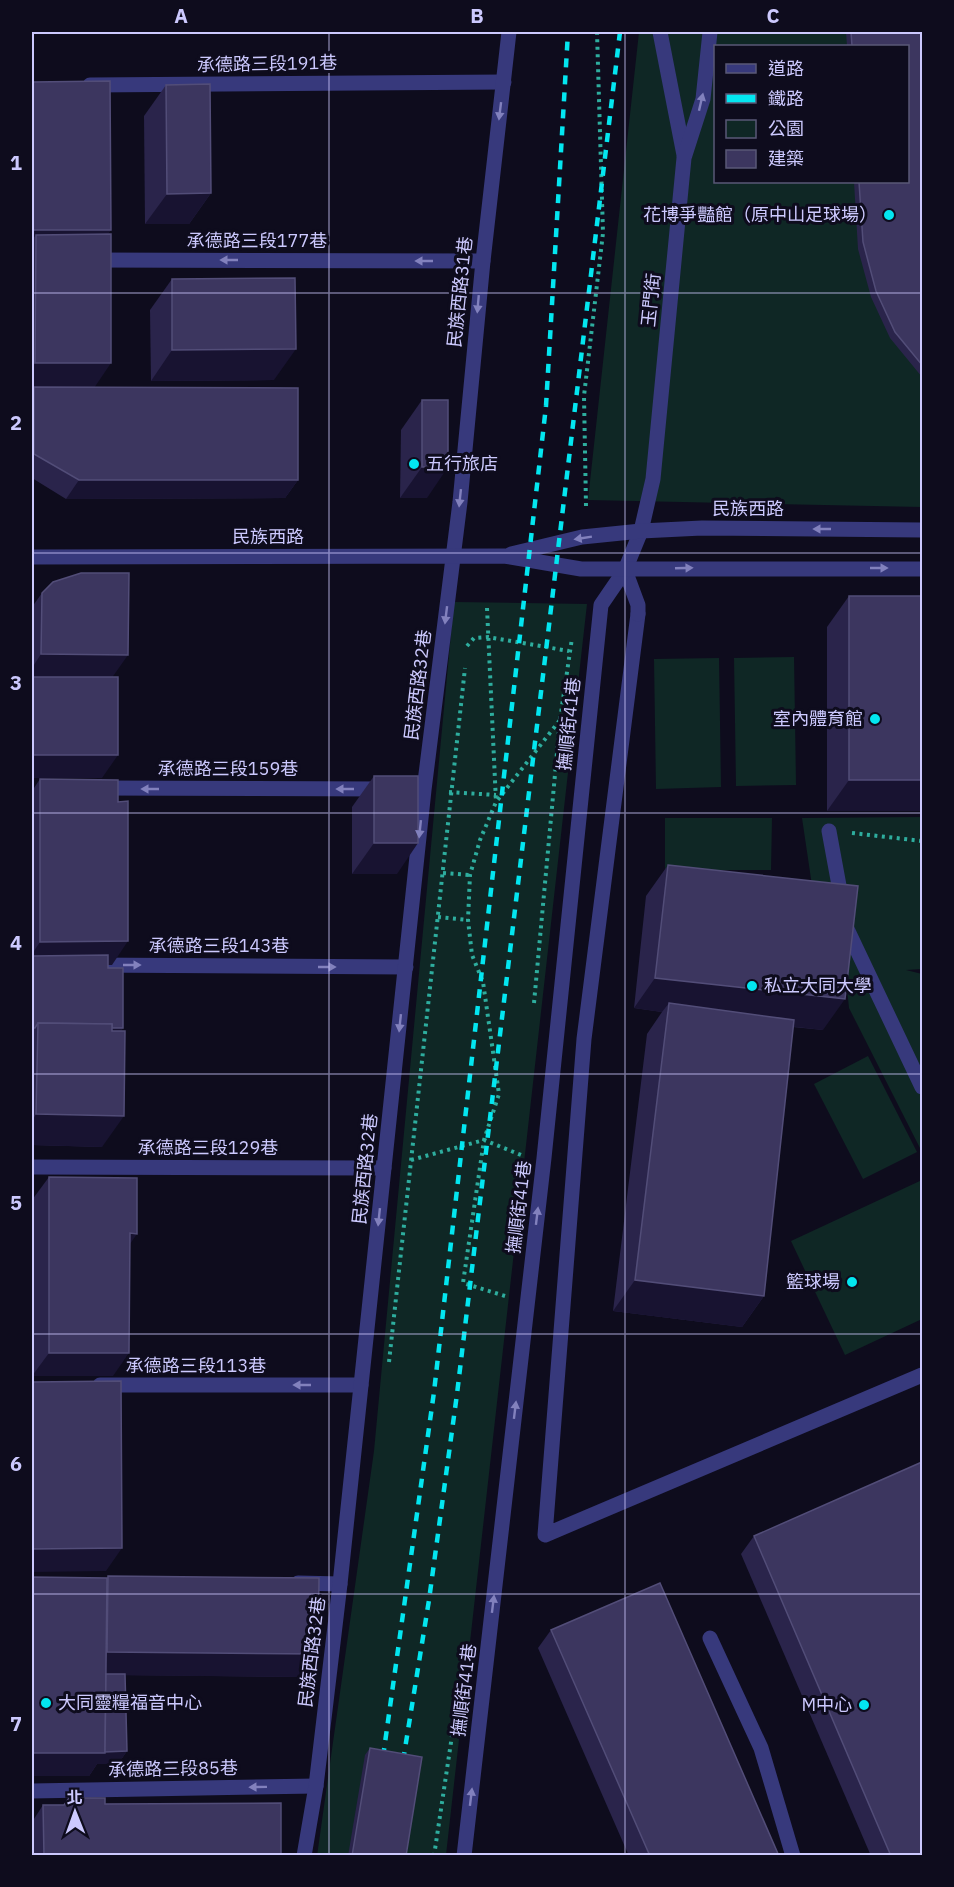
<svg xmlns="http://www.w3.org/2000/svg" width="954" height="1887" font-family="'IBM Plex Sans','Noto Sans TC',sans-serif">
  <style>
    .green { fill: #0f2725; fill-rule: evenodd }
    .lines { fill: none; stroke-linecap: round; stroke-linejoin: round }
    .path { stroke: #2ead9e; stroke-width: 4; stroke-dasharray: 3 4.5; stroke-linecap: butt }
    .service { stroke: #37397c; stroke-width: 15 }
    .minor { stroke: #37397c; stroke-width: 15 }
    .tertiary { stroke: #37397c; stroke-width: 15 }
    .rail { stroke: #03e6f0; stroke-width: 4.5; stroke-dasharray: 9 8; stroke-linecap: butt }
    .wall { fill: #2a244b }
    .shaded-wall { fill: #181331 }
    .building { fill: #3c365f; stroke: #524d78; stroke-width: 1.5 }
    .oneway { fill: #8281bd }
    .grid { fill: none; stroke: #ccc9fe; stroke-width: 1.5; stroke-opacity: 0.55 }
    .poi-dot { fill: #03e6f0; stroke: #0e0c1d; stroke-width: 2 }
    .labels { text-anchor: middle; stroke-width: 6; stroke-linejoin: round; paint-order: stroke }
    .street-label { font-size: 18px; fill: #ccc9fe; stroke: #0e0c1d }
    .poi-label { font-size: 18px; fill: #ccc9fe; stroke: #0e0c1d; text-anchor: end }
    .neatline { fill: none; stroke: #ccc9fe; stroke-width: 2 }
    .grid-label { font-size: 20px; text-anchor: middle; font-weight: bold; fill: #ccc9fe }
  </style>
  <rect width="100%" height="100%" fill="#0e0c1d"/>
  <g class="green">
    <path d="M639,32H922V507L588,500ZM716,46H908V182H716Z"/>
    <path d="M454,602L587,604L446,1855L317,1856L374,1451Z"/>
    <path d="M794,657L796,785L736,786L734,658Z"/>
    <path d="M719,658L721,787L656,789L654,659Z"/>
    <path d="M922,817V969L906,970L922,974V1152L849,1008L840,922L814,899L802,818Z"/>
    <path d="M665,818H772L771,870H665Z"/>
    <path d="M868,1056L917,1152L863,1179L814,1084Z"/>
    <path d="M922,1180V1319L845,1355L791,1241Z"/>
  </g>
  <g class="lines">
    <g class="path">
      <path d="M586,506L584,396L603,233L597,32"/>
      <path d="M487,608L496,802"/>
      <path d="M467,646L474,638L488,637L569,651"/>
      <path d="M449,792L496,795"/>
      <path d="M852,833L922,841"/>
      <path d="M443,873L470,875"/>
      <path d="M438,917L468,920"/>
      <path d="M534,1003L560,720L572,638"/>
      <path d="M411,1160L484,1140L521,1155"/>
      <path d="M505,1296L463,1283L484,1140L499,1094L483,982L472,955L468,920L470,875L480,840L496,802L560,720"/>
      <path d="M389,1362L465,668"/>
      <path d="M434,1856L453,1729"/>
    </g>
    <g class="service">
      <path d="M660,32L684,155"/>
      <path d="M625,570L641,531L653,479L684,158L703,99L710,32"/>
      <path d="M638,614L584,1039L545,1535L922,1375"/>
      <path d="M829,831L847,929L922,1087"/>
      <path d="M710,1638L761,1748L793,1856"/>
    </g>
    <g class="minor">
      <path d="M90,85L504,82"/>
      <path d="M93,260L483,261"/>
      <path d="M625,570L638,605V614"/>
      <path d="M97,788L385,789"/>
      <path d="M88,965L406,967"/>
      <path d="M32,1167L384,1168"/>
      <path d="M100,1385H361"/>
      <path d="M298,1583L340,1584"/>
      <path d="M32,1791L316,1786"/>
      <path d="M304,1856L316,1786L340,1584L424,790L460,502L483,261L509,32"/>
      <path d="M464,1856L544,1158L601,605L625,570"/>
    </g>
    <g class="tertiary">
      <path d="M511,554L582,537L641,531L702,528L922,530"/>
      <path d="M32,557L504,556L581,569H922"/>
    </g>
    <g class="rail">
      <path d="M383,1757L434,1392L546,406L568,32"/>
      <path d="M403,1761L429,1600L457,1394L620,32"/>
    </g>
  </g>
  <g class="wall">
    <path d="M846,32H922V377L890,338L871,297L858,249L854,182H908V46H847Z"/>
    <path d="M32,82L111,230L107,234L94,388L298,480L285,498L66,499L32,478Z"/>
    <path d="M166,85L211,193L189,224H145L144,116Z"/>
    <path d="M172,279L274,380L151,381L150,310Z"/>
    <path d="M422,400L427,498H400L401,430Z"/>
    <path d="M42,593L113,677L102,778H32V607Z"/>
    <path d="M849,596L922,811H827V627Z"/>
    <path d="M374,776L397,874H352V807Z"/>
    <path d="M40,779L112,965H108V968L123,1028L121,1031L102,1147L32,1145V791Z"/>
    <path d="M668,865L823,1030L793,1027L764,1296L742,1327L613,1311L647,1034L662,1012L634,1008L646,896Z"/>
    <path d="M49,1177L113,1376H32V1200Z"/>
    <path d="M754,1536L922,1856H871L741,1554Z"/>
    <path d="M108,1576L302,1677L125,1675L127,1751L118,1764H97L89,1776H32V1577L107,1578Z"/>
    <path d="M551,1630L779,1856H629L538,1648Z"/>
    <path d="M370,1748L406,1856H348L365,1755Z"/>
    <path d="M105,1804L281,1856H32V1822L43,1805Z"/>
  </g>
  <g class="shaded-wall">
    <path d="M211,193L189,224H145L167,194Z"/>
    <path d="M32,230H111L94,253L36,235L32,240Z"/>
    <path d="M296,349L274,380L151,381L172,350Z"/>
    <path d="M35,363H111L90,394L34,387L32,391V368Z"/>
    <path d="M422,467H448L427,498H400Z"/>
    <path d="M79,480H298L285,498L66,499Z"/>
    <path d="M41,654L128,655L99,696H32V668Z"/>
    <path d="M32,755H118L102,778H32Z"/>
    <path d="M849,780H922V811H827Z"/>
    <path d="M374,843H418L397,874H352Z"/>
    <path d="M128,941L112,965H32V954L40,942Z"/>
    <path d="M655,978L845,999L823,1030L667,1012L669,1003L662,1012L634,1008Z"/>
    <path d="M38,1028H123L107,1051Z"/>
    <path d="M36,1114L124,1116L102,1147L32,1145V1121Z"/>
    <path d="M130,1233L137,1234L121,1257Z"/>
    <path d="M635,1280L764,1296L742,1327L613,1311Z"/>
    <path d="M49,1353H129L113,1376H32Z"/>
    <path d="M122,1548L106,1571L32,1572V1549Z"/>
    <path d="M107,1652L318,1654L302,1677L91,1675Z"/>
    <path d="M127,1751L118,1764H97L89,1776H32V1753Z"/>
  </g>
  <g class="building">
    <path d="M851,32H922V365L895,332L876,291L863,242L859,182H908V46H852Z"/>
    <path d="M110,81L111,230H32V82Z"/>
    <path d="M210,84L211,193L167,194L166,85Z"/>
    <path d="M111,234V363H35L36,235Z"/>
    <path d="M295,278L296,349L172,350V279Z"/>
    <path d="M34,387L298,388V480H79L34,454Z"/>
    <rect x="422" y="400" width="26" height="67"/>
    <path d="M81,573H129L128,655L41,654L42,593L53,582Z"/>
    <rect x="849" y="596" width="73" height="184"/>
    <rect x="32" y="677" width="86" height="78"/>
    <rect x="374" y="776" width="44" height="67"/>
    <path d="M40,779L118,780V802L128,801V941L40,942Z"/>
    <path d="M668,865L858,886L845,999L655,978Z"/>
    <path d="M108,955V968H123V1028H112V1024L38,1023L35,1028H32V956Z"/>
    <path d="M669,1003L794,1020L764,1296L635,1280Z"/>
    <path d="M38,1023L112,1024V1031H125L124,1116L36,1114Z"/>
    <path d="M49,1177L137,1178V1234L130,1233L129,1353H49Z"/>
    <path d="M121,1381L122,1548L32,1549V1382Z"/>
    <path d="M922,1462V1856H891L754,1536Z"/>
    <path d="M108,1576L319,1578L318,1654L107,1652Z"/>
    <path d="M32,1577L107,1578L105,1753H32Z"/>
    <path d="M660,1583L779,1856H650L551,1630Z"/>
    <path d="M106,1674H125L127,1751L105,1752Z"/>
    <path d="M370,1748L422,1757L406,1856H352Z"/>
    <path d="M69,1798H105V1804L281,1803V1856H44L43,1805H64Z"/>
  </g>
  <defs><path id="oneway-solid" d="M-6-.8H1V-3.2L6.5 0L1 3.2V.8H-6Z" transform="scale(1.5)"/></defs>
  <g class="oneway">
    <use href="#oneway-solid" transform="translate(701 102) rotate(-77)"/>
    <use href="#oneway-solid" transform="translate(500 111) rotate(97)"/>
    <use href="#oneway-solid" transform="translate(229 260) rotate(-180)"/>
    <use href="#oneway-solid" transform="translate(424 261) rotate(-180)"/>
    <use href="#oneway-solid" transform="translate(478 304) rotate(95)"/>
    <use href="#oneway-solid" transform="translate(460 498) rotate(96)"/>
    <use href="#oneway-solid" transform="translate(822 529) rotate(-180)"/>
    <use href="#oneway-solid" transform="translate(583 538) rotate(171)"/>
    <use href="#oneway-solid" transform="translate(684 568) rotate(-2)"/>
    <use href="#oneway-solid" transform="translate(879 568)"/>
    <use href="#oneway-solid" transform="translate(446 615) rotate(97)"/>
    <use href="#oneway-solid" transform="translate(150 789) rotate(-180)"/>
    <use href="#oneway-solid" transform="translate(345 789) rotate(-180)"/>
    <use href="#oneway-solid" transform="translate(420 829) rotate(96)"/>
    <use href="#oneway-solid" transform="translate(132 965)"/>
    <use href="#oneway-solid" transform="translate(327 967)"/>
    <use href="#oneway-solid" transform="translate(400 1023) rotate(96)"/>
    <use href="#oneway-solid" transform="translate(537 1216) rotate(-83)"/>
    <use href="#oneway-solid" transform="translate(379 1217) rotate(96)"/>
    <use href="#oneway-solid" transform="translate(302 1385) rotate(-180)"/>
    <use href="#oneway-solid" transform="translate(515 1410) rotate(-83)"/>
    <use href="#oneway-solid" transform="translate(493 1604) rotate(-83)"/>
    <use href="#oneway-solid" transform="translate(258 1787) rotate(179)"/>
    <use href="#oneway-solid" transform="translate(471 1797) rotate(-83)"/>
  </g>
  <path class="grid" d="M329,32V1856M625,32V1856M32,293H922M32,553H922M32,813H922M32,1074H922M32,1334H922M32,1594H922"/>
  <g class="poi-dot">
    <circle cx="889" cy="215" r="6"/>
    <circle cx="414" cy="464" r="6"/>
    <circle cx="875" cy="719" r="6"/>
    <circle cx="752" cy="986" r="6"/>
    <circle cx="852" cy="1282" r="6"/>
    <circle cx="46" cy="1703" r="6"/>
    <circle cx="864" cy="1705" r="6"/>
  </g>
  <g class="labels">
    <g class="street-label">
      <text transform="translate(267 64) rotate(-1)" y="6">承德路三段191巷</text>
      <text x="257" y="247">承德路三段177巷</text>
      <text transform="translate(460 292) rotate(-84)" y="6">民族西路31巷</text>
      <text transform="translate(651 300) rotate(-84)" y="6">玉門街</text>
      <text x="748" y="515">民族西路</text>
      <text x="268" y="543">民族西路</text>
      <text transform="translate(418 685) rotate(-83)" y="6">民族西路32巷</text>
      <text transform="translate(569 724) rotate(-84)" y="6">撫順街41巷</text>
      <text x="228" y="775">承德路三段159巷</text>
      <text x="219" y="952">承德路三段143巷</text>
      <text x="208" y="1154">承德路三段129巷</text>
      <text transform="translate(365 1169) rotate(-84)" y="6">民族西路32巷</text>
      <text transform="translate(519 1207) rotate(-83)" y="6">撫順街41巷</text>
      <text x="196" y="1372">承德路三段113巷</text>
      <text transform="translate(312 1652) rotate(-83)" y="6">民族西路32巷</text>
      <text transform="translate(464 1690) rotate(-83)" y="6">撫順街41巷</text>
      <text transform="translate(173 1769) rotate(-1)" y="6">承德路三段85巷</text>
    </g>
    <g class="poi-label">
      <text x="877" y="221">花博爭豔館（原中山足球場）</text>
      <text x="426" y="470" text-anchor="start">五行旅店</text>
      <text x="863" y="725">室內體育館</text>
      <text x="764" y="992" text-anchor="start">私立大同大學</text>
      <text x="840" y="1288">籃球場</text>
      <text x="58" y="1709" text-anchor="start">大同靈糧福音中心</text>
      <text x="852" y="1711">M中心</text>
    </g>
  </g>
  <rect width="954" height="1887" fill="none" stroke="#0e0c1d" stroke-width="66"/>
  <rect x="714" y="45" width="195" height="138" fill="#0e0c1d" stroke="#5a5877" stroke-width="1.5"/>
  <rect x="726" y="64" width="30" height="9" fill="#37397c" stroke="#5a5877" stroke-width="1.5"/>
  <text x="768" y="75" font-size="18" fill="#ccc9fe">道路</text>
  <rect x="726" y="94" width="30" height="9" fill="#03e6f0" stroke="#5a5877" stroke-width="1.5"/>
  <text x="768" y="105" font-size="18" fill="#ccc9fe">鐵路</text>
  <rect x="726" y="120" width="30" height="18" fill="#0f2725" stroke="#5a5877" stroke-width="1.5"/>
  <text x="768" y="135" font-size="18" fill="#ccc9fe">公園</text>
  <rect x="726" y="150" width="30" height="18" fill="#3c365f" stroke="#5a5877" stroke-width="1.5"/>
  <text x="768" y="165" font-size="18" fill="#ccc9fe">建築</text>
  <g transform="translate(75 1812) rotate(359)" stroke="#0e0c1d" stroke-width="4.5" paint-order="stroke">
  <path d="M0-4.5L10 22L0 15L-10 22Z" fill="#ccc9fe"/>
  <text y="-9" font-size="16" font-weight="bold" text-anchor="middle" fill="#ccc9fe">北</text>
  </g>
  <rect x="33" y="33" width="888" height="1821" class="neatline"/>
  <g class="grid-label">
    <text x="181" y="23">A</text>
    <text x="477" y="23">B</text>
    <text x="773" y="23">C</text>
    <text x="16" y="170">1</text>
    <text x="16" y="430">2</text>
    <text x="16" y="690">3</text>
    <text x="16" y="950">4</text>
    <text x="16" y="1210">5</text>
    <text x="16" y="1471">6</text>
    <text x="16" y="1731">7</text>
  </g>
</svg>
